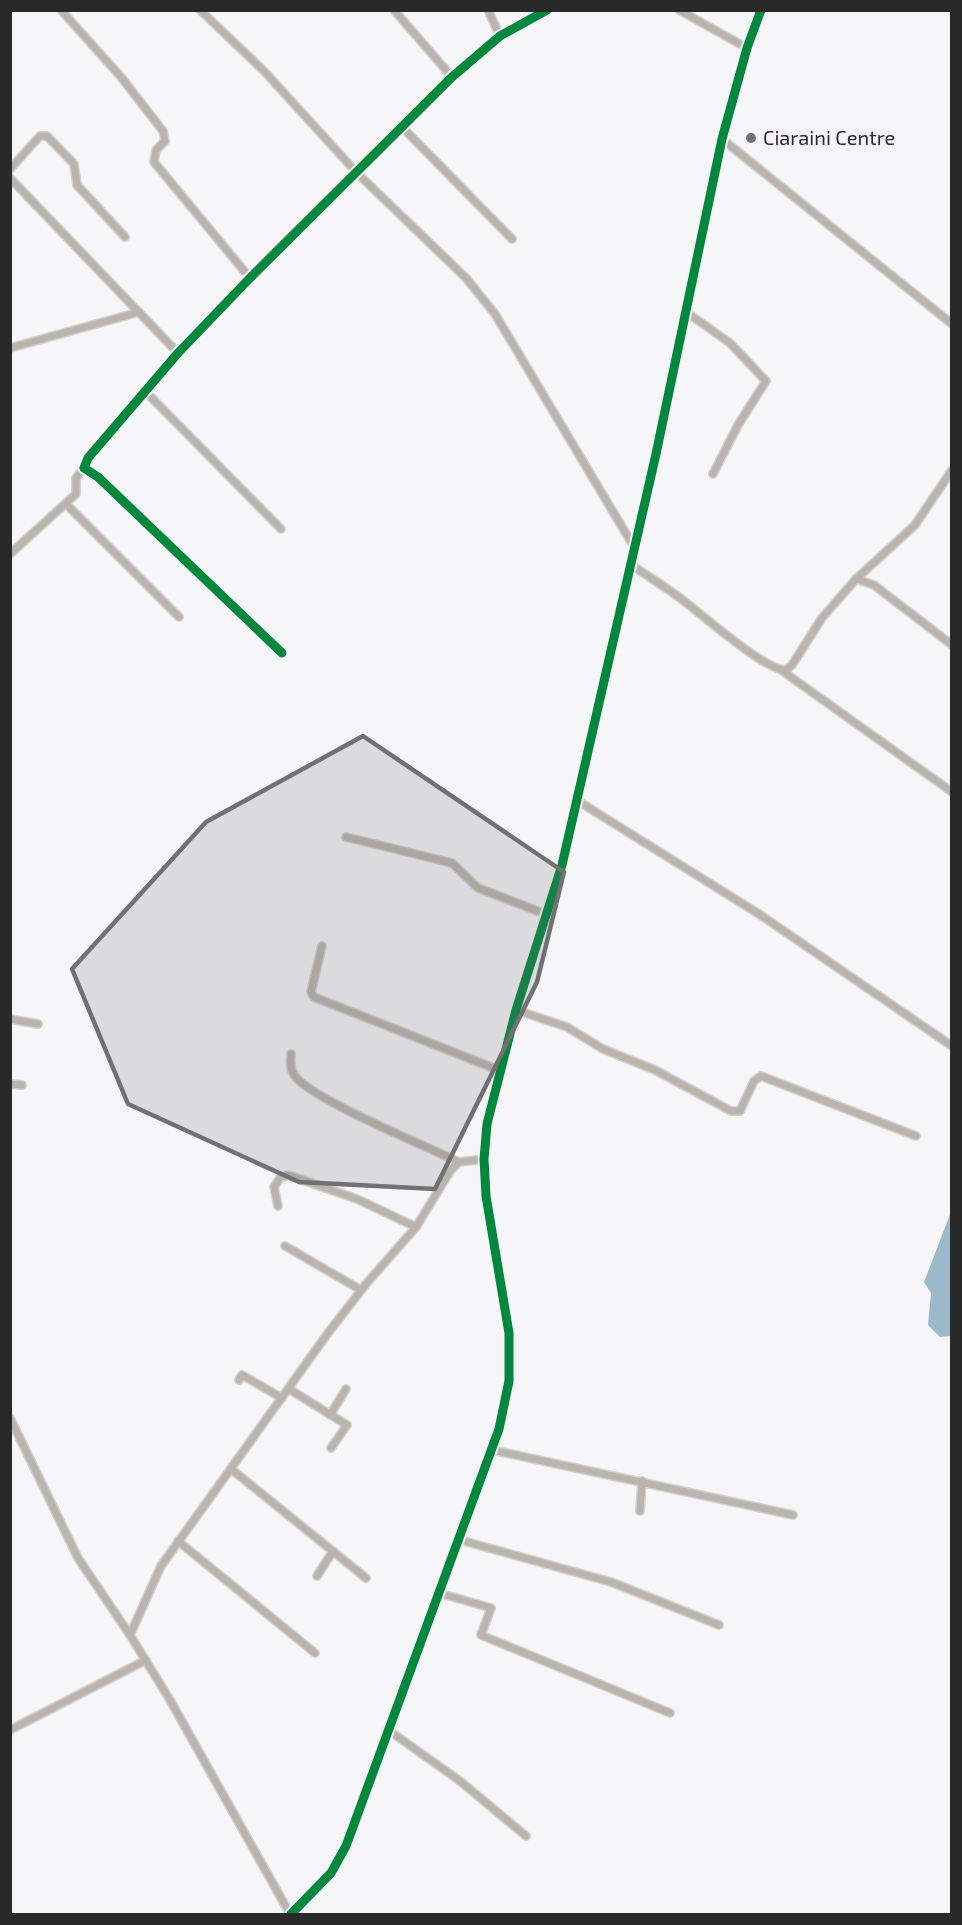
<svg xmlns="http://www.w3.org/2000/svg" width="962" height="1925" font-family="'Exo 2',sans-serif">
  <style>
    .water { fill: #9cb8cb }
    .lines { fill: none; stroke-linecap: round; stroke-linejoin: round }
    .minor-casing { stroke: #d1d1d2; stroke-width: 10 }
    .minor { stroke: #bab4ac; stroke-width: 7 }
    .cycleway-casing { stroke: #f6f4f9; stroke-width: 13 }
    .cycleway { stroke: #00873e; stroke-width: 9 }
    .marked { fill: #717072; fill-opacity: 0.2; stroke: #717072; stroke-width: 4.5; stroke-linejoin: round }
    .poi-dot { fill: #717072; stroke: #f6f4f9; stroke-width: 2 }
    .labels { text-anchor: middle; stroke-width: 5; stroke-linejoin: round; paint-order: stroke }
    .poi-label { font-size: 20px; fill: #29292a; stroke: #f6f4f9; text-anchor: start }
  </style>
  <rect width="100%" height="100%" fill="#f6f5f8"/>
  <path class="water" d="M951,1212V1336L940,1337L928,1325L931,1293L924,1282Z"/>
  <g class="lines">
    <g class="minor-casing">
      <g id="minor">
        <path d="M61,10L121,77L163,131L165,141L156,150L154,162L250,278"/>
        <path d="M200,10L264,71L357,173L466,278L495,314L634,547"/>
        <path d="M394,10L452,77"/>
        <path d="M488,10L500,36"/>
        <path d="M679,10L747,48"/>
        <path d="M402,127L512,239"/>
        <path d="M722,139L952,324"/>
        <path d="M10,169L40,136H47L74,164L77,185L125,237"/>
        <path d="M10,178L178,353"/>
        <path d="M686,312L730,343L766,381L738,425L713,474"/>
        <path d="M10,348L139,312"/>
        <path d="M145,391L281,529"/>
        <path d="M66,504L179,617"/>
        <path d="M10,554L76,494V478L84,468"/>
        <path d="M630,564C646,575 664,586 680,598C699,612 765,671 786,670L792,665L822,618L856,579L915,525L952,470"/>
        <path d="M856,579L874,585L952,645"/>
        <path d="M282,653L98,477L84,468L88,458L178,353L250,278L452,77L500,36L547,10"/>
        <path d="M781,670L952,792"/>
        <path d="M578,801L759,914L952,1046"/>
        <path d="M346,837L452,863L478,888L548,915"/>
        <path d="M322,946L311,992L314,997L501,1071"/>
        <path d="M516,1010L567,1027L603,1049L655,1070L731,1111H740L754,1081L761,1076L916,1136"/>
        <path d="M10,1019L38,1024"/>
        <path d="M291,1054C290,1062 290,1070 295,1076C311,1099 428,1147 459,1162"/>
        <path d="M10,1084L22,1085"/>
        <path d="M278,1206L274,1187L280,1178L288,1175L357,1199L416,1227"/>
        <path d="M285,1246L361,1290"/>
        <path d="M239,1380L242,1375L282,1398"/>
        <path d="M289,1389L347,1425L331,1448"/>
        <path d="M330,1415L346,1389"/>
        <path d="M10,1418L78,1558L130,1635L170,1700L290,1914"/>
        <path d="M492,1450L793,1515"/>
        <path d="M231,1469L366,1578"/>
        <path d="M640,1511L642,1481"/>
        <path d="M460,1540L611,1582L719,1625"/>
        <path d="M178,1541L315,1653"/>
        <path d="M317,1576L333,1551"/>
        <path d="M439,1593L491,1608L481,1635L670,1713"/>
        <path d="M130,1635L161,1566L328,1333L366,1284L416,1227L451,1170L459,1162L484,1159"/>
        <path d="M387,1729L460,1781L526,1836"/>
        <path d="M10,1730L146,1660"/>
        <path d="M291,1914L331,1873L346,1846L499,1429L509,1381V1333L486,1196L484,1159L487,1124L516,1010L562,865L656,454L722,139L747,48L761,10"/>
      </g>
    </g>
    <use href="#minor" class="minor"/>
    <g class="cycleway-casing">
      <g id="cycleway">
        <path d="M282,653L98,477L84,468L88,458L178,353L250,278L452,77L500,36L547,10"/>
        <path d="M291,1914L331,1873L346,1846L499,1429L509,1381V1333L486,1196L484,1159L487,1124L516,1010L562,865L656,454L722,139L747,48L761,10"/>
      </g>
    </g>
    <use href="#cycleway" class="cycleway"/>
  </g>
  <path class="marked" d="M363,736L564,872L537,982L435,1189L299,1182L128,1104L72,969L206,822Z"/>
  <circle class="poi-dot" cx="751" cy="138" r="6"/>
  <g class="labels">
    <g class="poi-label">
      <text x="763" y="145">Ciaraini Centre</text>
    </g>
  </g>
  <rect width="962" height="1925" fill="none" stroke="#29292a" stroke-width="24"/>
</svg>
